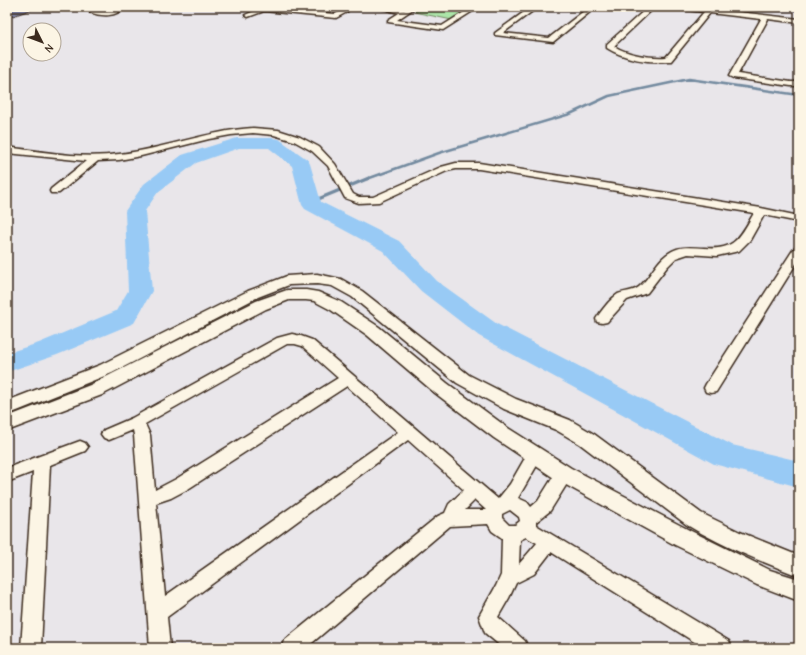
<svg xmlns="http://www.w3.org/2000/svg" width="806" height="655" font-family="'Comic Neue',sans-serif">
  <style>
    .green { fill: #ace5a9; stroke: #748864 }
    .lines { fill: none; stroke-linecap: round; stroke-linejoin: round }
    .stream-far2 { stroke: #738a9f; stroke-width: 2 }
    .stream-far1 { stroke: #738a9f; stroke-width: 2.5 }
    .stream { stroke: #738a9f; stroke-width: 3.5 }
    .river { fill: #98caf5; fill-rule: evenodd }
    .minor-casing { stroke: #3b2a1e; stroke-width: 3 }
    .tertiary-casing { stroke: #3b2a1e; stroke-width: 3 }
    .minor { fill: #fcf5e5; fill-rule: evenodd }
    .tertiary { fill: #fcf5e5; fill-rule: evenodd }
    .shaded-wall { fill: #8489ac; stroke: #3b2a1e }
  </style>
  <rect width="100%" height="100%" fill="#e9e6ea"/>
  <filter id="ink" filterUnits="userSpaceOnUse"><feTurbulence type="fractalNoise" baseFrequency=".025" numOctaves="2"/><feDisplacementMap in="SourceGraphic" scale="8" xChannelSelector="R" yChannelSelector="G"/><feConvolveMatrix kernelMatrix="1 2 1 2 8 2 1 2 1" color-interpolation-filters="sRGB"/></filter>
  <g filter="url(#ink)">
    <path class="green" d="M422,7H473L452,20L414,12Z"/>
    <g class="lines">
      <path class="stream-far2" d="M686,80H694"/>
      <path class="stream-far1" d="M367,179L439,153L570,114L609,96L689,79L799,95"/>
      <path class="stream" d="M311,202L369,178"/>
      <path class="river" d="M237,138H273L279,139L308,160L310,164L321,202L399,241L437,281L497,324L732,445L799,461V487L714,464L479,336L421,291L383,251L305,209L302,205L292,166L269,148H239L196,163L158,192L145,211L152,291L134,323L57,355L7,372V353L39,343L116,311L128,291L125,211L144,184L182,155Z"/>
      <g class="minor-casing">
        <g id="minor">
          <path d="M89,7H95V10C107,13 114,7 125,7C116,17 102,17 90,12Z"/>
          <path d="M263,7L335,14L344,10L347,12L336,18L264,11L248,17L245,15Z"/>
          <path d="M376,7H389L404,10L408,7H416L397,20L442,26L472,7H479L443,30L388,22V20L399,13Z"/>
          <path d="M531,7H538L503,33L549,38L589,7H596L553,42L495,35V33Z"/>
          <path d="M648,7H655L614,46C628,55 650,58 666,57L704,12L677,9L674,7H694L799,19V23L768,19L738,74L791,82H795L799,79V86H791L733,78L729,76L761,19L710,13L671,61H668C649,63 624,59 607,48V44Z"/>
          <path d="M253,128L278,130L300,137L319,147L335,164L353,194L359,197H373L441,167L456,163H479L761,208L799,216V222L764,215L750,240L739,251L717,256L688,254L676,258L667,267L647,293L627,300L607,322L602,323L597,322L596,319C601,311 610,299 618,294C625,291 633,292 639,287C653,275 657,256 677,249C686,246 695,248 704,248C735,251 740,237 754,213L479,169H456L447,171L379,202L359,203L345,198L328,166L312,151L294,141L274,135L253,133L231,135L209,139L141,156L119,160L98,161L59,193H51L50,191L51,189L86,161L7,153V147C44,152 82,159 119,154C165,149 206,131 253,128Z"/>
          <path d="M799,247V259L716,392L711,393L706,392L704,388L706,384L793,250L795,248Z"/>
          <path d="M292,334L301,336L312,340L498,499L510,484L529,451L535,449L541,451L543,455L518,498L527,502L531,507L538,501L558,469L564,467L570,469L572,474L570,479L550,511L536,522V525L729,641L732,648H704L551,552L534,574L516,583L509,598L498,617L525,641L528,648H503L485,633L479,616L496,586L501,575L502,538L492,531L488,524L450,526L306,648H281L284,641L438,516L445,513L449,504L464,490L408,440L167,617L170,648H150L134,435L133,430L109,440L104,438L101,434L104,430L132,418L277,338ZM287,344H295L302,346L338,378L176,479L155,490L150,435L145,424ZM347,386L398,432L165,596L156,503L171,498L188,489ZM475,500L486,510H465ZM510,510L519,517L520,521L515,525H509L502,518V514ZM526,537L537,543L519,564L520,540Z"/>
          <path d="M80,441L85,443L88,447L85,451L50,465L41,648H21L33,472L7,482V468Z"/>
        </g>
      </g>
      <g class="tertiary-casing">
        <g id="tertiary">
          <path d="M791,7H799V9H792Z"/>
          <path d="M317,274L341,279L362,291L469,375L516,399L570,420L594,434L701,513L740,532L799,556V576C760,561 722,546 687,525L580,444L556,430L504,409L457,383L352,297L332,286L317,284L289,285L258,297L112,373L7,415V401L100,365L248,291L287,276Z"/>
          <path d="M287,290H306L318,292L341,302L379,327L447,383L508,428L571,468L691,531L770,570L799,579V601L757,585L675,545L557,480L494,438L435,393L367,335L331,310L314,301L306,300H289L266,309L102,395L7,431V417L90,385L256,301Z"/>
        </g>
      </g>
      <use href="#minor" class="minor"/>
      <use href="#tertiary" class="tertiary"/>
    </g>
    <path class="shaded-wall" d="M7,7H35L36,8L7,18Z"/>
  </g>
  <rect width="806" height="655" fill="none" stroke="#fcf5e5" stroke-width="24"/>
  <rect x="12" y="12" width="782" height="631" fill="none" stroke="#3b2a1e" stroke-width="1.5" filter="url(#ink)"/>
  <g transform="translate(42 42) rotate(132)"><circle r="19" fill="#fcf5e5" stroke="#afa495"/>
  <path d="M0-3L7 15L0 10L-7 15Z" fill="#3b2a1e"/>
  <text y="-6" font-size="11" font-weight="bold" text-anchor="middle" fill="#3b2a1e">N</text>
  </g>
</svg>
